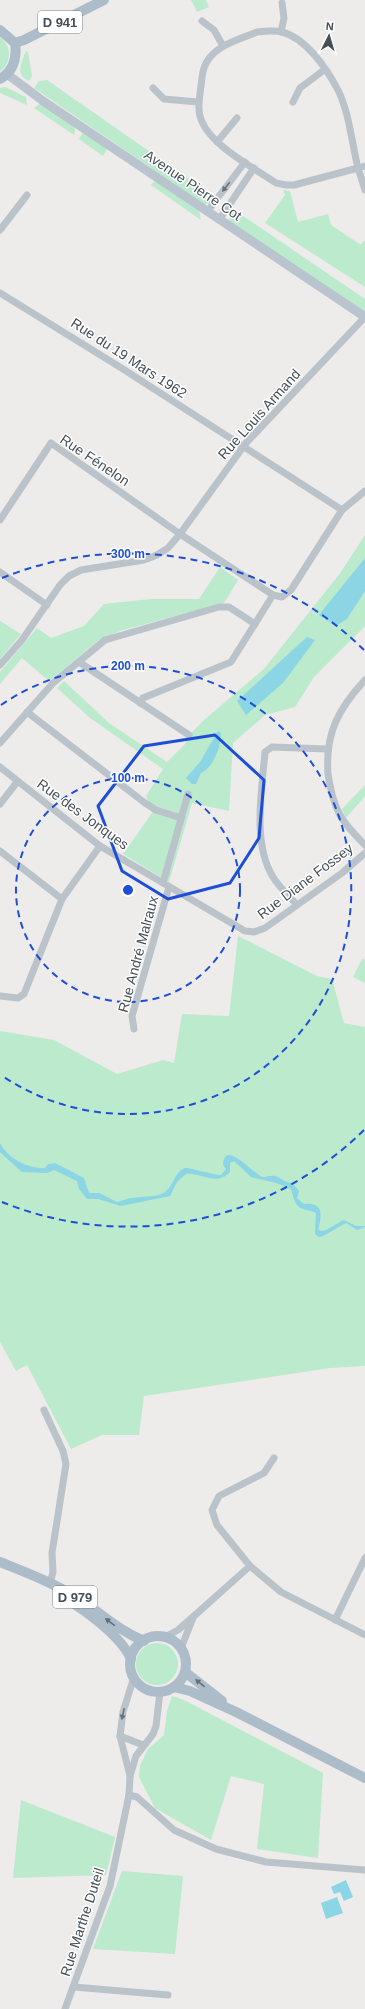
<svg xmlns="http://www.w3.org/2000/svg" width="365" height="2009" font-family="Arial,sans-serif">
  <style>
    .green { fill: #bbeacc }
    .water { fill: #8bd5e5 }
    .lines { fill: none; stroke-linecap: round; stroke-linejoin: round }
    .street { stroke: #bac3ca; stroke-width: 7 }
    .secondary { stroke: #bac4cf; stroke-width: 9 }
    .primary { stroke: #acbcc9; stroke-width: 10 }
    .oneway { fill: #68727a }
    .oneway2 { fill: #647079 }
    .marked { fill: none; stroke: #1d4ed8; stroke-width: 3; stroke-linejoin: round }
    .ring { fill: none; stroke: #1d4ed8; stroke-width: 2; stroke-dasharray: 7 5 }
    .labels { text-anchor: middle; stroke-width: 3; stroke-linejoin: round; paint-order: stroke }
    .shield { fill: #fff; stroke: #7d8489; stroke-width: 1 }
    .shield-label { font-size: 13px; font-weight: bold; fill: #454f57 }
    .street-label { font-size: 14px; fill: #454f57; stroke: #fff }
    .centre { fill: #1d4ed8; stroke: #fff; stroke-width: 2 }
    .ring-label { font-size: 12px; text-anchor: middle; font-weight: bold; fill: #1d4ed8; stroke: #fff; stroke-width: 3; stroke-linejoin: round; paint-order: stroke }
  </style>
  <rect width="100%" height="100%" fill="#eeebeb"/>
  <g class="green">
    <path d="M191,0H206L209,7L197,12Z"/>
    <path d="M0,37C12,46 12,62 0,72Z"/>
    <path d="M26,51L28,52L32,76L29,81C15,74 21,63 26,51Z"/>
    <path d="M47,80L216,198L209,204H204L34,88L39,81Z"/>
    <path d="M5,87L26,97L27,105L0,93V88Z"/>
    <path d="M41,103L74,125L75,131L74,135L34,108Z"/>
    <path d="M83,132L107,149L103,156L79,139Z"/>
    <path d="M155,181L199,211L201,220L151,185Z"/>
    <path d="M283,190L290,191L298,222L328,214L331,225L361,245L365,240V287L265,223L285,195Z"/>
    <path d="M230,207L365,299V313L230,222L228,215Z"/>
    <path d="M365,535V626L314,677L295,707L265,715L233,743L229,811L192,803L169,882L123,854L152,813L146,796L163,769L90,718L57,688L64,681L109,723L167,762L185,744L190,734L204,720L264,669L341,572Z"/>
    <path d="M220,567L238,580L224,603L123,630L100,639L49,681L22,658L0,684V672L37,628L51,638L84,626L104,604L150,599H199Z"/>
    <path d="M0,621L21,634L0,659Z"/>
    <path d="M365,785V796L346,818L342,809Z"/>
    <path d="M238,936L317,976L332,979L344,1023L365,1027V1366L330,1368L144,1396L139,1435H102L71,1449L27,1365L16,1371L0,1342V1031L54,1040L117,1074L163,1060L174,1063L182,1014L229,1016Z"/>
    <path d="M362,959L365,960V983L353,977Z"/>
    <circle cx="157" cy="1664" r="21"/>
    <path d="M172,1696L184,1700L323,1773L318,1858L257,1849L264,1784L231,1776L211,1840L155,1808L139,1777L140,1766L148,1749L164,1735L167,1711Z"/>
    <path d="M21,1800L115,1837L106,1875L13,1878Z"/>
    <path d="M122,1871L183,1876L175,1954L93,1949Z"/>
  </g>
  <g class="water">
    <path d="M365,558V591L347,619L336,626L319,615Z"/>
    <path d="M307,637L315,640L283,683L246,715L237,701Z"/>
    <path d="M218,731L221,733C221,746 214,767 201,773L196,784H192L186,778L200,762Z"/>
    <path d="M0,1143C8,1159 29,1169 45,1168L48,1164L55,1163L84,1178L89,1193H99L117,1202C123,1201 127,1198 132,1198C143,1196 156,1198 165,1192C174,1186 174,1172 185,1168C189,1167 213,1175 221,1175L226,1169L223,1165C224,1137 255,1176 263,1177C266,1177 273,1174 278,1177C283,1180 285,1182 292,1183L299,1191L297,1198L304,1204C324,1202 322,1215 318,1229L321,1231C328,1231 336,1223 344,1220L356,1226H365V1227L357,1230L346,1223L323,1236L319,1237L315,1234L316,1213C311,1210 308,1211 303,1209C295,1207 293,1196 291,1189L276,1183L251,1177L234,1161L230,1163V1172C216,1187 201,1172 186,1174L177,1182L170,1196L121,1206L98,1199H87L79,1189L77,1181L54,1170L47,1173L22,1172L0,1152Z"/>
    <path d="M346,1880L353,1897L344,1901L340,1892L334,1894L331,1887Z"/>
    <path d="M337,1897L343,1913L326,1919L321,1903Z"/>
  </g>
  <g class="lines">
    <g class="street">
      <path d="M202,21L214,30L223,46"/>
      <path d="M257,32C265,31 274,30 282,32C306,38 327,69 338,90C349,112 352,144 358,168L294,185H286L276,183C253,167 207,144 200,116C197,106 200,96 201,86C202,80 202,74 204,68C211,46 238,40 257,32Z"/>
      <path d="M281,32L284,18L282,3"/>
      <path d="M153,88L164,99L198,102"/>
      <path d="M293,102L300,88L324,70"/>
      <path d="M217,142L237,118"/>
      <path d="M365,166L358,168L365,190"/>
      <path d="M207,212L245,162"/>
      <path d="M219,220L254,168"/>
      <path d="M0,230L27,195"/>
      <path d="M0,293L123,369L342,510"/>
      <path d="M0,520L51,443L180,534L273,595L282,597L291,590L342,510L365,491"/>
      <path d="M0,572L47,605"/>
      <path d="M79,662L189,735"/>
      <path d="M0,665L22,640L60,585L69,576L81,570L144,560L157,555L168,548L180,534L246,443L365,317"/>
      <path d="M365,680C338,709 325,734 328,774C330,788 333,802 340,815C346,826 356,836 365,845"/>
      <path d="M140,703L143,698L231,662L273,595"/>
      <path d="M27,712L145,803L156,810L181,818"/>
      <path d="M0,743L53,683L105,640L219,607H229L255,624"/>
      <path d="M0,767L100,846L245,931L254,932L265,928L342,873L365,853"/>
      <path d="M0,804L17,782"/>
      <path d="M0,851L62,899"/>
      <path d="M163,883L188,794"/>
      <path d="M297,905C289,896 279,887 273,877C252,844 262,789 265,752L272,747L327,749"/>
      <path d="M0,996L18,998L24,994L62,899L100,846"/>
      <path d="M134,1029L132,1016L169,887"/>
      <path d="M44,1410L63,1451L66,1464L52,1553L53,1572L50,1583"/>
      <path d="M250,1566L217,1525L212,1510L219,1496L264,1473L274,1458"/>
      <path d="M335,1620L365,1558"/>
      <path d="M165,1637L178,1630L194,1616L250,1566L281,1592L365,1635"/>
      <path d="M181,1648L193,1618"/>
      <path d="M120,1736L143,1745"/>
      <path d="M130,1776L120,1736L123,1712L134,1677"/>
      <path d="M129,1795L137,1797L174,1830L216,1849L266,1862L365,1870"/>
      <path d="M74,1987L168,1995"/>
      <path d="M65,2009L110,1886L129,1795L130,1776L136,1756L153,1734L156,1726L160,1692"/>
    </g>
    <path class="secondary" d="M7,74L43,101L365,317"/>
    <g class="primary">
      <path d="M0,30L15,43C17,57 14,71 0,79"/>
      <path d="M15,43L24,40L104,0"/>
      <path d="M0,1562C27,1573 54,1583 79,1599C101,1613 119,1631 144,1641"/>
      <path d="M63,1597C85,1610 121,1636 131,1659"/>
      <circle cx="158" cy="1664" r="28"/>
      <path d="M185,1672L222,1701"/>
      <path d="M174,1687L190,1691L236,1712L365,1778"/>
    </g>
  </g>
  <defs><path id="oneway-solid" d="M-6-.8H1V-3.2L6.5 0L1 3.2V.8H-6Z"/></defs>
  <g class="oneway">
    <use href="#oneway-solid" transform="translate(226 187) rotate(128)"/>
    <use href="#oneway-solid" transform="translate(123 1714) rotate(102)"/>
  </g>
  <g class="oneway2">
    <use href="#oneway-solid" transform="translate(110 1622) rotate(-143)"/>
    <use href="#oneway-solid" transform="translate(200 1683) rotate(-141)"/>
  </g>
  <path class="marked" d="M215,735L264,780L259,838L230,883L168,899L122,871L98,806L144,746Z"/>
  <g class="ring">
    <circle cx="128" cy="890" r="112"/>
    <path d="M1 705A224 224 0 1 1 1 1075"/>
    <path d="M364 1130A336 336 0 0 1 2 1202M2 578A336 336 0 0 1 364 650"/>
  </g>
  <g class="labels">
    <g class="shield">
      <rect x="38" y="11" width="44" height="22" rx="3"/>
      <rect x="53" y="1586" width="44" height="22" rx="3"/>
    </g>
    <g class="shield-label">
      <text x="60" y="27">D 941</text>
      <text x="75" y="1602">D 979</text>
    </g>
    <g class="street-label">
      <text transform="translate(193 185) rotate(34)" y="5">Avenue Pierre Cot</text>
      <text transform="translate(129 358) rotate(33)" y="5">Rue du 19 Mars 1962</text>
      <text transform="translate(259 414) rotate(-48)" y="5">Rue Louis Armand</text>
      <text transform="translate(95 460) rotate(34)" y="5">Rue Fénelon</text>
      <text transform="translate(83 814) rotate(36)" y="5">Rue des Jonques</text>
      <text transform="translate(305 881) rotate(-37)" y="5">Rue Diane Fossey</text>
      <text transform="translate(138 954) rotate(-75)" y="5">Rue André Malraux</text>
      <text transform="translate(82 1922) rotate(-72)" y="5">Rue Marthe Duteil</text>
    </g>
  </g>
  <circle cx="128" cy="890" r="6" class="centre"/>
  <g class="ring-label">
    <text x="128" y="558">300 m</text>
    <text x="128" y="670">200 m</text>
    <text x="128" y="782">100 m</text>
  </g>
  <g transform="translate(329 36) rotate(5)" stroke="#ffffff" stroke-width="3" paint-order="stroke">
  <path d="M0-3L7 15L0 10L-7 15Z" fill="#454f57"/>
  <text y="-6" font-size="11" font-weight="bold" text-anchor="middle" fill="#454f57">N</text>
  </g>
</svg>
